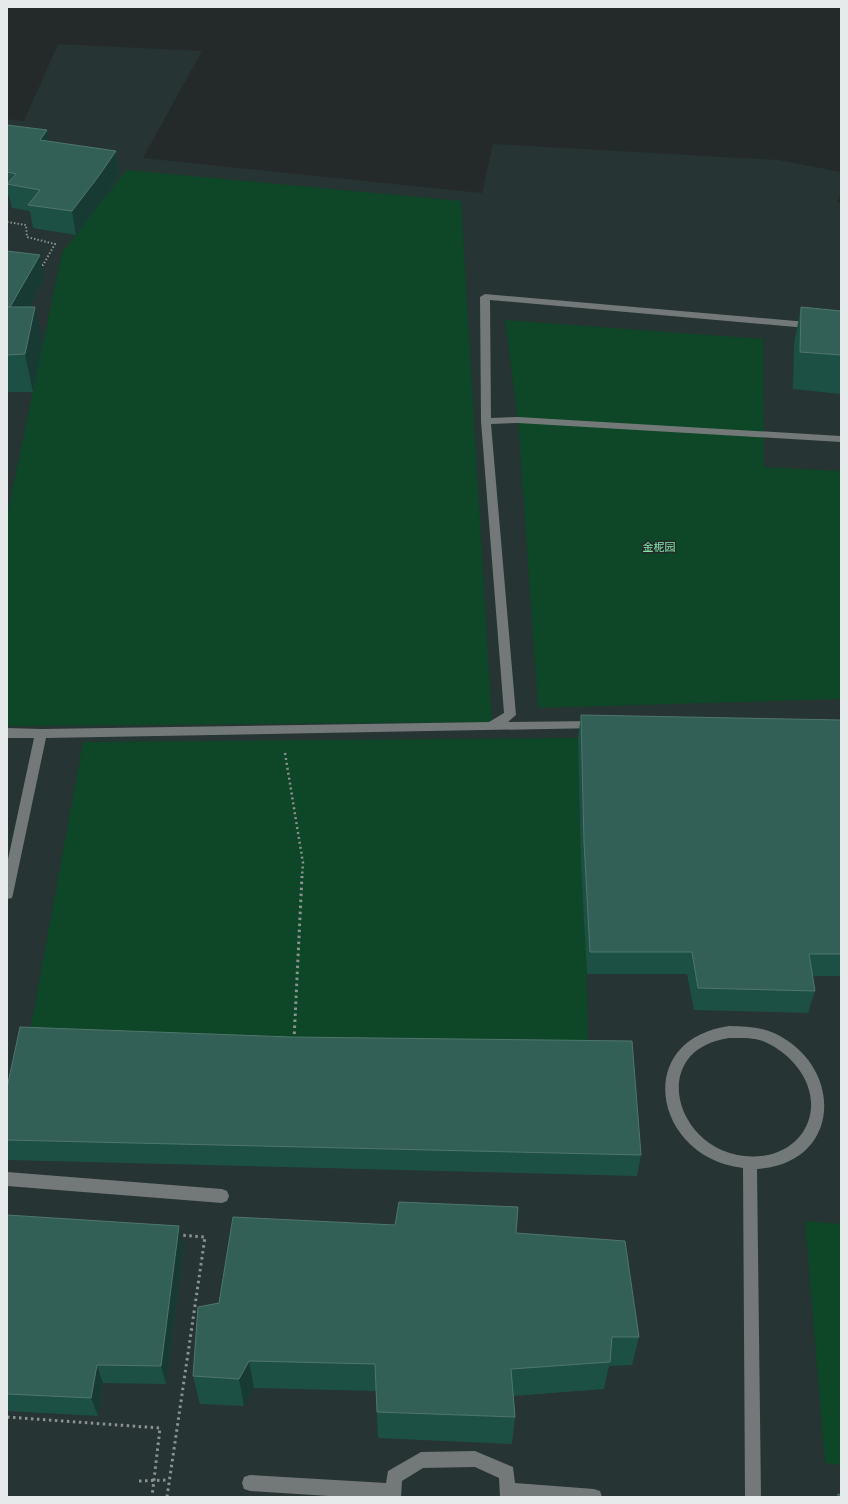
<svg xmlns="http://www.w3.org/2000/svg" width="848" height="1504" font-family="'Nunito Sans','Noto Sans SC',sans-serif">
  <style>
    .built { fill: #263433 }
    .green { fill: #0e4628 }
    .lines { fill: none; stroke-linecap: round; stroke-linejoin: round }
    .path-far2 { stroke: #8c9191; stroke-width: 2; stroke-dasharray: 1.5 2; stroke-linecap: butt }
    .path-far1 { stroke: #8c9191; stroke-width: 2.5; stroke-dasharray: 2 3; stroke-linecap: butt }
    .path { stroke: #8c9191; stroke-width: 3; stroke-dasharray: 2.5 3.5; stroke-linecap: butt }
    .service { fill: #727978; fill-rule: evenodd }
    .wall { fill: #1d5044 }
    .shaded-wall { fill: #173a32 }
    .building { fill: #336056; stroke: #4f766d }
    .labels { text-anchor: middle; stroke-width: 3; stroke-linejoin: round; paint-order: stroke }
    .park-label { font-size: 11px; fill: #84e6a8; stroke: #242a2a }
  </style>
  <rect width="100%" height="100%" fill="#242a2a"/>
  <path class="built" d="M58,44L202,51L143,158L482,193L493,144L778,160L841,172V193L837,202L841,203V1497H7V119L24,121Z"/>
  <g class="green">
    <path d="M126,170L461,201L492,722L7,726V515L62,253Z"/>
    <path d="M505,320L763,339L764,467L841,471V699L538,708L518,420Z"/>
    <path d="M578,738C581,846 588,954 588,1062L27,1048L83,742Z"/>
    <path d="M805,1221L841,1224V1465L825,1463Z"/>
  </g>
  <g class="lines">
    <path class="path-far2" d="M7,222L26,225L27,237L55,244L43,265L39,264"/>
    <path class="path-far1" d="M285,753L303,863L302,877"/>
    <g class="path">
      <path d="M294,1040L302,876"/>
      <path d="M7,1417L160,1428L152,1497"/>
      <path d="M139,1481L169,1480"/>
      <path d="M167,1497L205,1237L179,1235"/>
    </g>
    <g class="service">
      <path d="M485,294L841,325V331L490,300L491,418L518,417L841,436V442L518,423L491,424L516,715L508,722L596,721L600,722L602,725L600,728L46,738L13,894L12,898L7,899V864L34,738H7V728L41,729L489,722L504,713L481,421L480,297Z"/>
      <path d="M729,1026C744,1026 760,1027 774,1033C845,1066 842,1164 757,1169L761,1497H745L743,1168C654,1158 631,1040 729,1026ZM729,1038C741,1038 754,1037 765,1042C799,1057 825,1097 803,1132C795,1144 782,1152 768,1155C681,1171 639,1051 729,1038Z"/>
      <path d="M7,1172L222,1189L227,1191L229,1196L227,1201L222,1203L7,1186Z"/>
      <path d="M475,1451L513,1467L515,1483L594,1489L600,1491L602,1497H500L499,1478L475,1467L423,1468L402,1481L401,1497H344L250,1491L244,1489L242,1483L244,1477L250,1475L386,1483L388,1471L421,1452Z"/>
    </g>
  </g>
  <g class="wall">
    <path d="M7,125L47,130L48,141L116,151L119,174L102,201L76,235L33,228L30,211L12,208L9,196L7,195Z"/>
    <path d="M7,251L40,255L44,279L29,307L43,344L33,392H7Z"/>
    <path d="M801,307L841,311V394L793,389L794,344Z"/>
    <path d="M581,715L841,720V976H813L815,991L808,1013L694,1010L687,974H587L581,865L578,738Z"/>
    <path d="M7,1088L641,1155L637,1176L7,1160Z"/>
    <path d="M7,1215L184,1246L166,1384L103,1383L98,1416L7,1411Z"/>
    <path d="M516,1233L639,1337L632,1365L609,1366L604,1389L513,1396L515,1417L512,1444L378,1438L376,1391L254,1388L244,1406L200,1404L193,1376L219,1303Z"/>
  </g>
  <g class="shaded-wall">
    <path d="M47,130L51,154L40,140Z"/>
    <path d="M116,151L119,174L102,201L76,235L72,211Z"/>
    <path d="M40,255L44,279L10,341L7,313Z"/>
    <path d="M35,307L43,344L33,392L25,354Z"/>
    <path d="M179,1226L184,1246L166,1384L161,1366Z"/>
    <path d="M249,1361L254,1388L244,1406L239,1379Z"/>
    <path d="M97,1365L103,1383L98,1416L91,1398Z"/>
  </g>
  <g class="building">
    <path d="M7,125L47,130L40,140L116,151L98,177L72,211L28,205L40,190L7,184L16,174L7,172Z"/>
    <path d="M7,251L40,255L10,307H7Z"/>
    <path d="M7,307H35L25,354L7,355Z"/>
    <path d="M801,307L841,311V355L800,352Z"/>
    <path d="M581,715L841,720V954H809L815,991L698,988L692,952H590L584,842Z"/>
    <path d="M20,1027L291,1037L632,1041L641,1155L7,1140V1088Z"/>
    <path d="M399,1202L518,1207L516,1233L625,1241L639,1337H612L610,1362L511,1369L515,1417L377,1412L375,1364L249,1361L239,1379L193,1376L198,1307L219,1303L233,1217L395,1225Z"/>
    <path d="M7,1215L179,1226L161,1366L97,1365L91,1398L7,1394Z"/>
    <path d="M838,1494L841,1495V1497H838Z"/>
  </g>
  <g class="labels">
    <g class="park-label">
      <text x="659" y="551">金柅园</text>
    </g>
  </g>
  <rect width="848" height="1504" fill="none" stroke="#e6eaea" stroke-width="16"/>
</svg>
